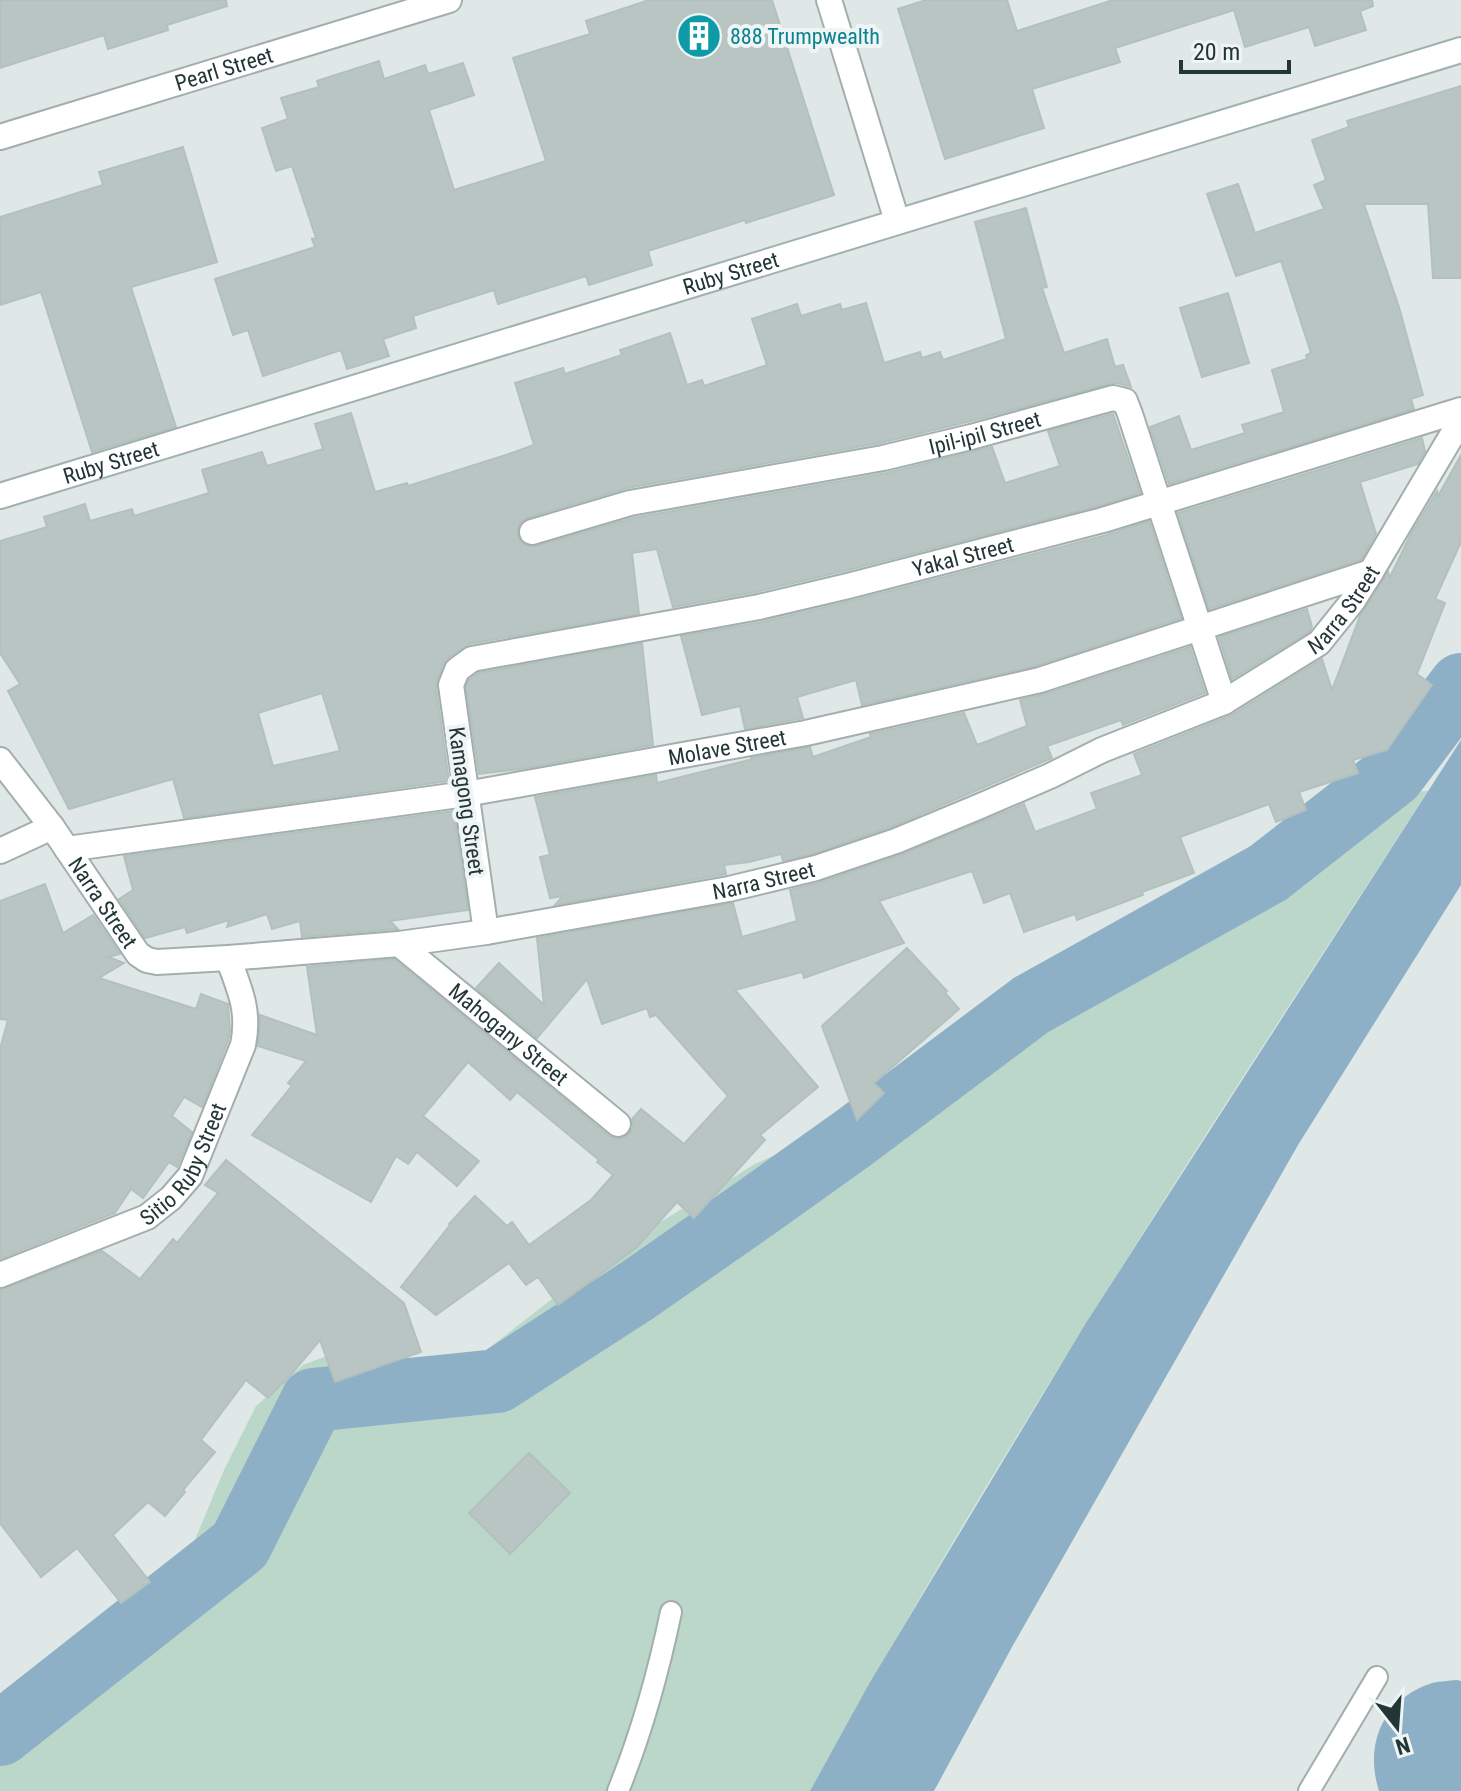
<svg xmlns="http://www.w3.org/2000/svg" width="1461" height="1791" font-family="'Roboto Condensed',sans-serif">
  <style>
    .green { fill: #bad7c9 }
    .water { fill: #8db0c7 }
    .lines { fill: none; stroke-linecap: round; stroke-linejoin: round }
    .river { stroke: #8db0c7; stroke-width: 64 }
    .building { fill: #b8c5c3; stroke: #b3c1be; stroke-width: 2; fill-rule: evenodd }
    .lane-casing { stroke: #a3afad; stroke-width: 24 }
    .street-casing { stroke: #a3afad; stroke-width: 28 }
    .secondary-casing { stroke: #a0b2b0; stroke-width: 28 }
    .lane { stroke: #fff; stroke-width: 20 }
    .street { stroke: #fff; stroke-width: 24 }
    .secondary { stroke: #fff; stroke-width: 24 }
    .labels { text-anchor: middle; stroke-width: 8; stroke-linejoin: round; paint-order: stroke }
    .culture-label { font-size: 22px; fill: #0d838f; stroke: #eff5f4; text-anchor: start }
    .street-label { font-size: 22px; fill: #223635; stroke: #eff5f4 }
  </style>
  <rect width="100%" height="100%" fill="#dfe8e6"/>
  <path class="green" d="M1428,791C1215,1120 999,1448 810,1791H0V1720L66,1645L187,1559L224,1470L256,1406L303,1365L381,1335L443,1384L615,1250L755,1164L844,1124L1331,794Z"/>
  <g class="water">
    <path d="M1461,740V885L1298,1145L1012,1647L934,1791H810L869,1684L1086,1323Z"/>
    <path d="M1457,1680L1461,1681V1791H1379C1364,1744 1383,1699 1432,1683C1440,1681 1449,1681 1457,1680Z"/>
  </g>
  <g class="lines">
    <path class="river" d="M0,1734L240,1545L313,1400L497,1381L638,1290L757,1207L855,1137L1031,1005L1268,873L1393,775L1461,685"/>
  </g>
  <g class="building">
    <path d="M0,0H226L227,6L167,25L168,30L108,49L104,35L0,68Z"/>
    <path d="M649,0H772L834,195L746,223L745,220L648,251L652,265L589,285L586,276L498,304L494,290L413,316L416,328L383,339L389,356L347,369L341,350L263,376L248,330L233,335L215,279L315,247L312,239L316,238L292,166L276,171L262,128L288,119L281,98L319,87L317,81L379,61L384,79L425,65L428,74L463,63L474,95L429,110L454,190L546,161L513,58L590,34L586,21Z"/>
    <path d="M926,0H1007L1017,31L1113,0H1372L1373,6L1360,11L1366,30L1315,46L1309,27L1245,47L1234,10L1115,48L1120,62L1032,89L1044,128L945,159L898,9Z"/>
    <path d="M1461,86V278H1433L1428,204H1364L1399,307L1423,395L1411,399L1414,409L1169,484L1150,427L1179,416L1191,450L1245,433L1242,425L1284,412L1272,370L1307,359L1306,355L1311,353L1281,261L1236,276L1207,194L1238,184L1255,233L1324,209L1314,185L1326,180L1312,140L1349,127L1347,121Z"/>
    <path d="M183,147L217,262L131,287L176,427L92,452L41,292L0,305V217L103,185L99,172Z"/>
    <path d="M1026,208L1047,287L1042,288L1064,353L1107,339L1115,367L1123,365L1131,387L1117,383L1109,384L967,422L880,443L627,488L527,518L521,522L518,528V537L522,543L528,546H536L633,518L886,473L992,447L1005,483L1060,466L1048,431L1113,414L1140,493L1099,506L844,571L756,592L673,607L657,549L632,553L639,614L469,644L448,658L437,679L436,687L449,781L184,818L173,779L69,809L8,691L20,684L0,653V541L47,527L44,517L85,504L90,521L132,509L134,516L209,493L202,470L262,452L267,466L323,449L315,424L351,413L375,492L407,483L408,486L509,454L534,445L515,383L563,368L565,374L622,355L620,350L670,333L687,385L702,380L704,386L767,365L752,319L797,304L801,316L840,304L842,310L866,303L884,363L920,352L922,358L940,352L943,360L1006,339L975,222ZM322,693L340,751L273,766L258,713Z"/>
    <path d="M1228,293L1249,363L1202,377L1180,308Z"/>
    <path d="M1422,438L1425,451L1418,464L1360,482L1376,534L1361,560L1209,609L1178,513Z"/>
    <path d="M1461,455V542L1435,599L1445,603L1417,674L1432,685L1387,750L1353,760L1358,773L1299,792L1306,810L1276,822L1269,804L1180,837L1194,873L1142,892L1143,895L1077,920L1075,914L1024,932L1010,893L984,903L972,871L879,901L904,943L804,978L802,972L735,990L818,1087L760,1135L765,1140L694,1218L677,1202L636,1248L558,1305L538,1277L526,1285L509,1263L436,1315L401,1287L450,1225L449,1224L475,1196L507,1226L512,1222L529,1245L591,1200L613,1175L597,1162L599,1160L517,1092L510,1100L468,1062L423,1116L479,1161L457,1186L417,1152L408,1164L396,1156L371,1202L252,1135L292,1086L288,1083L306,1061L258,1046L260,1015L317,1035L307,967L394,959L609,1136L616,1139L623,1138L629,1134L633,1127L632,1119L641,1109L684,1144L728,1096L656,1015L650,1017L647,1008L602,1024L587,979L537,1038L476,988L499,963L544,1005L537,938L733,903L742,937L797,921L790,890L821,882L901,855L1024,804L1035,832L1097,809L1091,793L1142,775L1134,754L1232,715L1322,659L1332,690L1360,616L1388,572L1390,577L1411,534L1437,491L1438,496Z"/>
    <path d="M1149,521L1181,618L1036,666L862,705L856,680L797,697L803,718L745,729L740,706L702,715L681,636L762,622L851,601L1107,535Z"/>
    <path d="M1307,609L1312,627L1309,632L1232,679L1219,637Z"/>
    <path d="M642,643L653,745L527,768L479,774L466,687L469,680L478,673Z"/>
    <path d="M1190,647L1205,693L1123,725L1121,720L1047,746L1052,758L891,827L812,854L783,861L781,854L749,862L724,865L726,874L555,905L563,896L550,898L540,857L550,855L535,797L656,775L657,783L753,759L752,758L810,747L813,757L871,737L870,734L964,713L977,745L1027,726L1020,700L1045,694Z"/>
    <path d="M454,811L468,910L390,921L398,929L302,937L300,921L272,929L267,914L227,927L229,920L187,933L185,927L145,938L119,899L133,890L124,856Z"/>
    <path d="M45,884L63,933L93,915L120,954L108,957L124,963L99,978L196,1009L201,994L228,1004L230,1031L228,1041L202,1107L184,1097L172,1116L192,1132L177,1167L169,1162L143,1198L131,1189L115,1213L0,1259V1049L8,1020L0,1019V901Z"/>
    <path d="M907,948L947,991L945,993L959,1009L874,1083L884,1093L857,1120L822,1026Z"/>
    <path d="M226,1160L404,1303L421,1352L335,1382L320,1340L284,1383L283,1382L268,1398L246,1380L201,1440L215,1452L183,1490L185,1492L165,1516L148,1502L113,1535L150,1582L121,1603L77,1548L41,1577L0,1523V1290L102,1251L140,1279L173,1239L177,1243L218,1193L205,1185Z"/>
    <path d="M529,1453L570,1493L510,1554L469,1513Z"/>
  </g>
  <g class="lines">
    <g class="lane-casing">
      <g id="lane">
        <path d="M618,1791C642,1732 658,1674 671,1612"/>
        <path d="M1309,1791L1377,1677"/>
      </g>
    </g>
    <g class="street-casing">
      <g id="street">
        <path d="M829,0L897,221"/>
        <path id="s1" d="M0,137L449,0"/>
        <path id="s2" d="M532,532L630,503L883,458L971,437L1113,398L1125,401L1130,414L1224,702"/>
        <path id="s3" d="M0,760L52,827L138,954L147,960L157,962L228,958L399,944L486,932L729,889L816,868L896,841L978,807L1050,776L1102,750L1224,702L1319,643L1352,602L1371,572L1461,420"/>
        <path id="s4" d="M67,849L466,794L806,733L1040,680L1371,572"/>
        <path d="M0,851L52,827"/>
        <path id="s5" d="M486,932L451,685L457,670L472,659L759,607L848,586L1103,520L1461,410"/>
        <path id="s6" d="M399,944L618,1124"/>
        <path id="s7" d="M0,1275L147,1217L171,1198L190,1176L243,1045C250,1011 240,990 228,958"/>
      </g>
    </g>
    <g class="secondary-casing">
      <g id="secondary">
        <path id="s8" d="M0,496L1461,50"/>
      </g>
    </g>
    <use href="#lane" class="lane"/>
    <use href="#street" class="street"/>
    <use href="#secondary" class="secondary"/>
  </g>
  <defs>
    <g id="building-disc" transform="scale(2.3)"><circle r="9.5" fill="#0f9aa8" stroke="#eff5f4"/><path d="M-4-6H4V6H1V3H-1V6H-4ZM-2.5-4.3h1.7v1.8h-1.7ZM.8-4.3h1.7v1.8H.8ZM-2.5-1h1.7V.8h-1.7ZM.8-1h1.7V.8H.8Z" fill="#fff"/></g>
  </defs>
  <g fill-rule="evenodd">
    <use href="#building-disc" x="699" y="36"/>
  </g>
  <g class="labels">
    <g class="culture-label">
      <text x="730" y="44">888 Trumpwealth</text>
    </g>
    <g class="street-label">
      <text dy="8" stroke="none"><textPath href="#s1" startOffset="234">Pearl Street</textPath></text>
      <text dy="8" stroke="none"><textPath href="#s8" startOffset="764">Ruby Street</textPath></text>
      <text dy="8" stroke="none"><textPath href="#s2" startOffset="464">Ipil-ipil Street</textPath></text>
      <text dy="8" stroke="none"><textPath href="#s8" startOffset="116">Ruby Street</textPath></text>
      <text dy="8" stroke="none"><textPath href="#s5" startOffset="786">Yakal Street</textPath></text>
      <text dy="8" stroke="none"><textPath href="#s3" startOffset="1520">Narra Street</textPath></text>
      <text dy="8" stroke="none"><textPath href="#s4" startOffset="668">Molave Street</textPath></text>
      <text transform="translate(467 801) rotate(82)" y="8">Kamagong Street</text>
      <text dy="8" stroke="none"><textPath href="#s3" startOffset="872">Narra Street</textPath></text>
      <text dy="8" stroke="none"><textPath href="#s3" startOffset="176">Narra Street</textPath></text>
      <text dy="8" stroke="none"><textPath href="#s6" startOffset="142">Mahogany Street</textPath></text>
      <text dy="8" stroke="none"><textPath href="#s7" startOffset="224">Sitio Ruby Street</textPath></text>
    </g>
  </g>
  <g transform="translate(1397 1727) rotate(163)" stroke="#eff5f4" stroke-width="6" paint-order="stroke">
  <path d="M0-6L14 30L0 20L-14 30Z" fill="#223635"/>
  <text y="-12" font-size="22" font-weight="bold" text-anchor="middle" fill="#223635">N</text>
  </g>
  <path d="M1181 60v12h108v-12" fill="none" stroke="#223635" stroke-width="4"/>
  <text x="1193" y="60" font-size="24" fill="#223635" stroke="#eff5f4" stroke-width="6" paint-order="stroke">20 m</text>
</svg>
